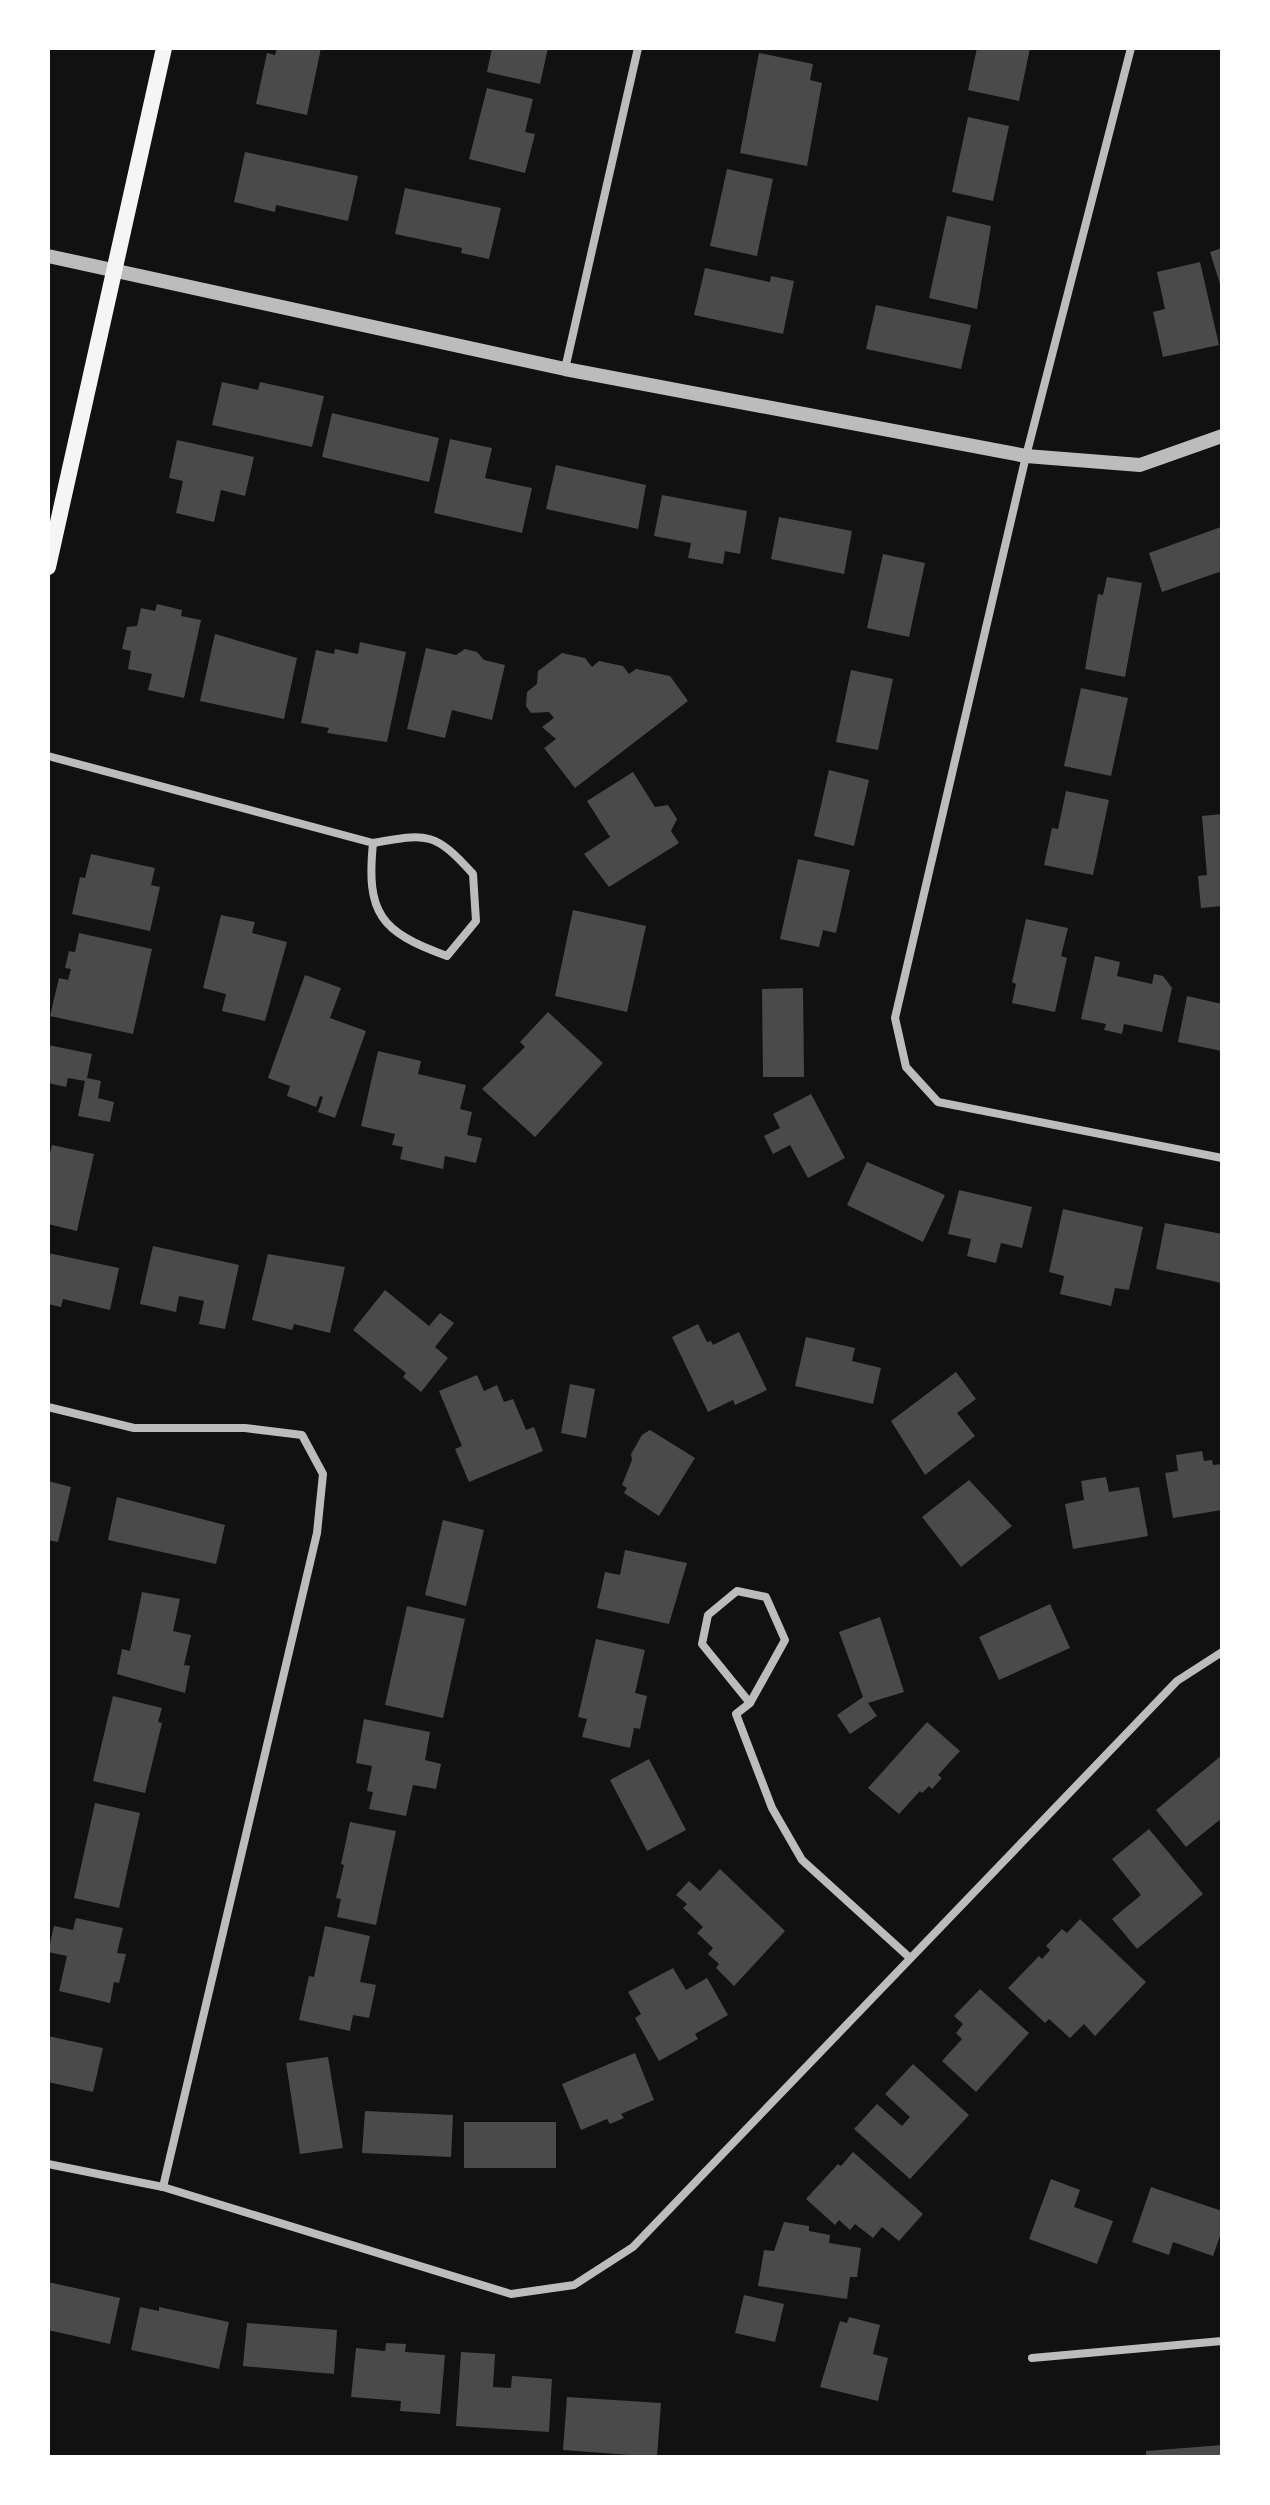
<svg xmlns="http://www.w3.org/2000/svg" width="1270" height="2505" font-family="'Public Sans',sans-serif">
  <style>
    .building { fill: #4a4a4a }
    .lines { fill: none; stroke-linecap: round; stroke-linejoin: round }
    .minor { stroke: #bcbcbc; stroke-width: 8 }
    .tertiary { stroke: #bcbcbc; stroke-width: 14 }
    .secondary { stroke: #f5f5f5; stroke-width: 16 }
  </style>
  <rect width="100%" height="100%" fill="#111"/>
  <g class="building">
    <path d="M277,48H321L307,115L256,104L267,53L275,55Z"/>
    <path d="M492,48H548L540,84L487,72Z"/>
    <path d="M977,48H1030L1019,101L968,90Z"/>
    <path d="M759,53L813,64L810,80L822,83L807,166L740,153Z"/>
    <path d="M487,88L533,99L525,132L535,134L525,173L469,159Z"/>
    <path d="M968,117L1009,126L993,201L952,192Z"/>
    <path d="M245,152L358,176L348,221L276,205L275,212L234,202Z"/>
    <path d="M727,169L773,179L757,256L710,246Z"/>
    <path d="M405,188L501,208L489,259L461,253L462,248L395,234Z"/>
    <path d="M947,216L991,226L977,309L929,298Z"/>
    <path d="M1222,248V287H1221L1210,252Z"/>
    <path d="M1200,262L1219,345L1163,357L1153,312L1165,309L1157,272Z"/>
    <path d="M705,268L770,282L771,276L794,281L783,334L694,315Z"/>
    <path d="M876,305L971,325L961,369L866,349Z"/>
    <path d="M222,382L258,390L260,382L324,396L312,447L212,425Z"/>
    <path d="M332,413L439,438L429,482L322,457Z"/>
    <path d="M450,439L492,448L485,478L532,488L522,533L434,513Z"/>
    <path d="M177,440L254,457L245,496L221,490L214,522L176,513L183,481L169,478Z"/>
    <path d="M556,465L646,485L638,529L546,509Z"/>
    <path d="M662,495L747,511L740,554L725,551L723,564L688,558L691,543L654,536Z"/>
    <path d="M779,517L852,531L844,574L771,559Z"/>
    <path d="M1221,527L1222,571L1162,592L1149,553Z"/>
    <path d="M883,554L925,563L909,637L867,628Z"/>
    <path d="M1107,577L1142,583L1125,677L1085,669L1098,594L1103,595Z"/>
    <path d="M157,604L182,610L181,616L201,620L184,698L148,690L152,674L128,669L131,651L122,649L127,627L137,626L141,608L155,611Z"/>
    <path d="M215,634L297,658L284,719L200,701Z"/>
    <path d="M360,642L406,652L387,742L327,733L329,728L301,723L316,650L334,654L335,649L358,654Z"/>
    <path d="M426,648L456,655L465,649L477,652L484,660L505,665L492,720L452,710L445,738L407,729Z"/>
    <path d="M562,653L585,658L592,667L599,661L623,666L629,674L636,669L670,676L688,701L575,788L544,748L556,739L542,727L554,718L549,712L531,713L526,706L527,692L537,684L538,671Z"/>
    <path d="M851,670L893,679L878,750L836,742Z"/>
    <path d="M1081,688L1128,698L1111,776L1064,766Z"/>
    <path d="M829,770L869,780L854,846L814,836Z"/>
    <path d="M633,772L655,807L668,805L677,819L671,831L679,843L609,887L584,854L610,837L587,801Z"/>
    <path d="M1066,791L1109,800L1093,875L1044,865L1052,828L1058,829Z"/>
    <path d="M1222,814V906L1201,908L1198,876L1207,875L1202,816Z"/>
    <path d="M91,854L155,868L151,885L160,887L150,931L72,914L80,877L85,878Z"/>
    <path d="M798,859L850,870L836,933L823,930L819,947L780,939Z"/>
    <path d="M573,910L646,926L627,1012L555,996Z"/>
    <path d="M221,915L255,922L252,933L287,942L265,1021L222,1011L226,994L203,988Z"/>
    <path d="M1026,919L1068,928L1061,956L1067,958L1055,1012L1012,1003L1016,984L1012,982Z"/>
    <path d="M79,933L152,949L133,1034L50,1016L59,978L68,980L71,969L65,968L69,951L75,952Z"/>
    <path d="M1095,956L1120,962L1117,976L1152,984L1154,974L1163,976L1172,988L1162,1032L1124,1024L1122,1034L1104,1030L1106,1024L1081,1019Z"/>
    <path d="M305,975L341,988L330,1018L366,1031L335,1118L318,1112L323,1097L320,1096L316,1107L287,1096L290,1086L268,1078Z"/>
    <path d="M803,988L804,1077H763L762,989Z"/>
    <path d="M1187,996L1222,1004V1051L1178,1042Z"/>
    <path d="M548,1012L603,1063L535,1137L482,1089L525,1047L520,1042Z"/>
    <path d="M48,1045L92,1054L87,1078L101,1081L98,1098L114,1102L110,1122L78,1116L85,1081L68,1078L66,1087L48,1083Z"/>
    <path d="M378,1051L421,1061L418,1074L466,1085L460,1109L472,1112L467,1135L482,1138L476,1163L445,1156L443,1169L400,1159L403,1147L392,1145L395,1134L361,1126Z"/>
    <path d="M811,1094L845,1158L808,1178L790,1145L773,1154L764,1136L780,1128L773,1114Z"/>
    <path d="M52,1145L94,1154L77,1231L48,1224V1160Z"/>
    <path d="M867,1162L945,1195L923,1242L847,1205Z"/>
    <path d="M959,1190L1032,1207L1022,1248L1001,1243L996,1263L967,1256L971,1239L948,1234Z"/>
    <path d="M1063,1209L1143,1227L1129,1290L1115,1288L1111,1306L1060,1294L1064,1276L1049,1272Z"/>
    <path d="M1165,1223L1222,1234V1283L1156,1269Z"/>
    <path d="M153,1246L239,1265L225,1329L199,1324L204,1301L179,1296L176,1312L140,1304Z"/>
    <path d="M48,1253L119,1268L110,1310L63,1299L61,1307L48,1304Z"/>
    <path d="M268,1254L345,1267L330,1333L294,1324L292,1330L252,1320Z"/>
    <path d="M385,1290L429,1326L440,1313L454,1323L435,1347L448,1358L421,1392L403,1377L406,1373L353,1330Z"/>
    <path d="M698,1324L707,1342L711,1341L713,1345L739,1332L767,1390L735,1405L733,1400L708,1412L672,1337Z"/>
    <path d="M806,1337L855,1348L852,1361L881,1368L873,1404L795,1386Z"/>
    <path d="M956,1372L976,1399L957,1413L975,1436L925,1475L891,1421Z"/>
    <path d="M477,1375L484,1391L497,1385L504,1402L513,1399L526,1430L534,1427L543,1451L469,1482L455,1449L462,1446L439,1391Z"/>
    <path d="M570,1384L595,1389L586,1438L561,1433Z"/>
    <path d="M650,1430L695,1458L659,1516L624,1493L627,1488L622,1485L632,1460L631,1454L642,1435Z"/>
    <path d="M1202,1451L1204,1461L1212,1460L1213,1465L1222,1464V1510L1173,1518L1165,1473L1178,1471L1176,1455Z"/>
    <path d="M1106,1477L1109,1492L1139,1487L1148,1536L1073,1549L1065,1504L1084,1500L1081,1481Z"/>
    <path d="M969,1480L1012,1526L961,1567L922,1517Z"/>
    <path d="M48,1481L71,1487L58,1542L48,1540Z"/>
    <path d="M117,1497L225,1525L216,1564L108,1540Z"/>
    <path d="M443,1520L484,1530L466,1606L425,1595Z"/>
    <path d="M625,1550L687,1563L669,1624L597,1608L605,1572L620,1575Z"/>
    <path d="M142,1592L180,1599L173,1631L191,1635L184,1665L190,1666L185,1693L117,1674L122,1649L130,1651Z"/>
    <path d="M1050,1604L1070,1648L999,1680L979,1637Z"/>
    <path d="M407,1606L465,1619L443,1718L385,1705Z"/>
    <path d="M880,1617L904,1692L868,1703L877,1716L850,1734L837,1715L863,1697L839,1632Z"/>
    <path d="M596,1639L645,1650L635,1693L647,1696L640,1729L634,1728L630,1748L582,1737L587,1719L578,1717Z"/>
    <path d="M113,1696L162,1708L158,1722L162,1723L145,1793L93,1781Z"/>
    <path d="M364,1719L430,1732L425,1760L441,1764L436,1789L413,1785L406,1816L369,1809L373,1792L367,1791L372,1766L356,1763Z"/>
    <path d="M927,1722L960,1751L938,1775L942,1778L932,1789L929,1786L922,1793L920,1791L899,1814L868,1788Z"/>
    <path d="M1222,1755V1818L1186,1847L1156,1810Z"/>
    <path d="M649,1759L686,1830L647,1851L610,1780Z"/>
    <path d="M95,1803L140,1813L119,1908L74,1898Z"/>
    <path d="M350,1822L396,1831L376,1925L337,1917L341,1899L336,1898L344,1865L341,1864Z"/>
    <path d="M1149,1829L1203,1894L1137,1949L1112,1919L1141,1895L1112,1859Z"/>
    <path d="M720,1869L785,1931L734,1986L716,1968L719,1964L708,1954L713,1948L697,1933L703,1927L683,1908L687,1904L676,1895L689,1881L700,1891Z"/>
    <path d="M76,1918L123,1928L117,1953L126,1954L119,1983L114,1982L110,2003L59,1991L67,1956L48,1952L54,1926L73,1930Z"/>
    <path d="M1080,1919L1146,1982L1095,2036L1084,2024L1070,2038L1049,2019L1045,2023L1008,1988L1039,1956L1042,1959L1050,1950L1046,1946L1062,1929L1067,1933Z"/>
    <path d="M325,1926L370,1936L360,1982L376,1985L369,2018L353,2015L350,2031L299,2020L309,1976L314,1977Z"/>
    <path d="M673,1968L686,1990L707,1978L728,2015L695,2034L698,2039L659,2061L635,2018L641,2014L628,1992Z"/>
    <path d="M980,1989L1029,2033L976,2092L942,2061L962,2039L956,2033L963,2024L954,2016Z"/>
    <path d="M48,2036L103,2048L93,2092L48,2082Z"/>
    <path d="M635,2053L654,2100L621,2114L624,2118L610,2124L607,2119L581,2130L562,2084Z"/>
    <path d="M328,2057L343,2148L300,2154L286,2063Z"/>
    <path d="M913,2064L969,2115L910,2179L854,2129L877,2104L902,2126L910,2117L885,2094Z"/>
    <path d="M365,2111L453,2115L451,2157L362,2153Z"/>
    <rect x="464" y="2122" width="92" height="46"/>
    <path d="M853,2152L923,2214L899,2241L882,2227L873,2238L855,2224L850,2230L839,2220L835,2225L806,2199L838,2164L841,2166Z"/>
    <path d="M1051,2179L1080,2190L1074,2207L1113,2221L1097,2264L1029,2239Z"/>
    <path d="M1151,2187L1222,2211V2230L1213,2256L1173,2242L1169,2255L1132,2242Z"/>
    <path d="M784,2222L809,2226V2231L830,2235L829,2243L861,2248L857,2277H850L847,2299L758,2286L764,2250L774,2251Z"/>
    <path d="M48,2282L120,2298L110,2344L48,2330Z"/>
    <path d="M744,2295L784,2304L775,2342L735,2333Z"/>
    <path d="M140,2307L159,2311V2307L229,2322L219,2369L131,2350Z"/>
    <path d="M849,2317L880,2325L873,2354L888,2358L878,2401L820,2387L840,2321L847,2323Z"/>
    <path d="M247,2323L337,2330L334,2374L243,2366Z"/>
    <path d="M386,2343L406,2344L405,2352L445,2355L440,2414L400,2411L401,2401L351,2397L356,2348L385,2351Z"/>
    <path d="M461,2352L495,2354L493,2387L511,2388L512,2376L552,2379L549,2432L456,2426Z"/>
    <path d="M567,2397L661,2403L657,2457L563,2450Z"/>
    <path d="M1222,2445V2457H1146V2451Z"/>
  </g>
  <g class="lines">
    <g class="minor">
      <path d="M1131,48L1026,456L895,1018L906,1067L938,1102L1222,1158"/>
      <path d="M565,369L638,48"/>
      <path d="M48,756L373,843C428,833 435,832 473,874L476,921L447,956C380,932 366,913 373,843"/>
      <path d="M48,1407L134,1428H245L302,1435L323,1474L317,1533L163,2187"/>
      <path d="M750,1703L702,1644L708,1615L737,1591L766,1597L785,1640L750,1703L736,1714L772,1808L802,1860L910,1958"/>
      <path d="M48,2164L163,2187L511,2294L574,2285L633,2247L1177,1681L1222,1652"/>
      <path d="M1032,2358L1222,2341"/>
    </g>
    <path class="tertiary" d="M48,256L565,369L1026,456L1140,465L1222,436"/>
    <path class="secondary" d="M48,567L164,48"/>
  </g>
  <rect width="1270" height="2505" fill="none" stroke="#ffffff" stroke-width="100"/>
</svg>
